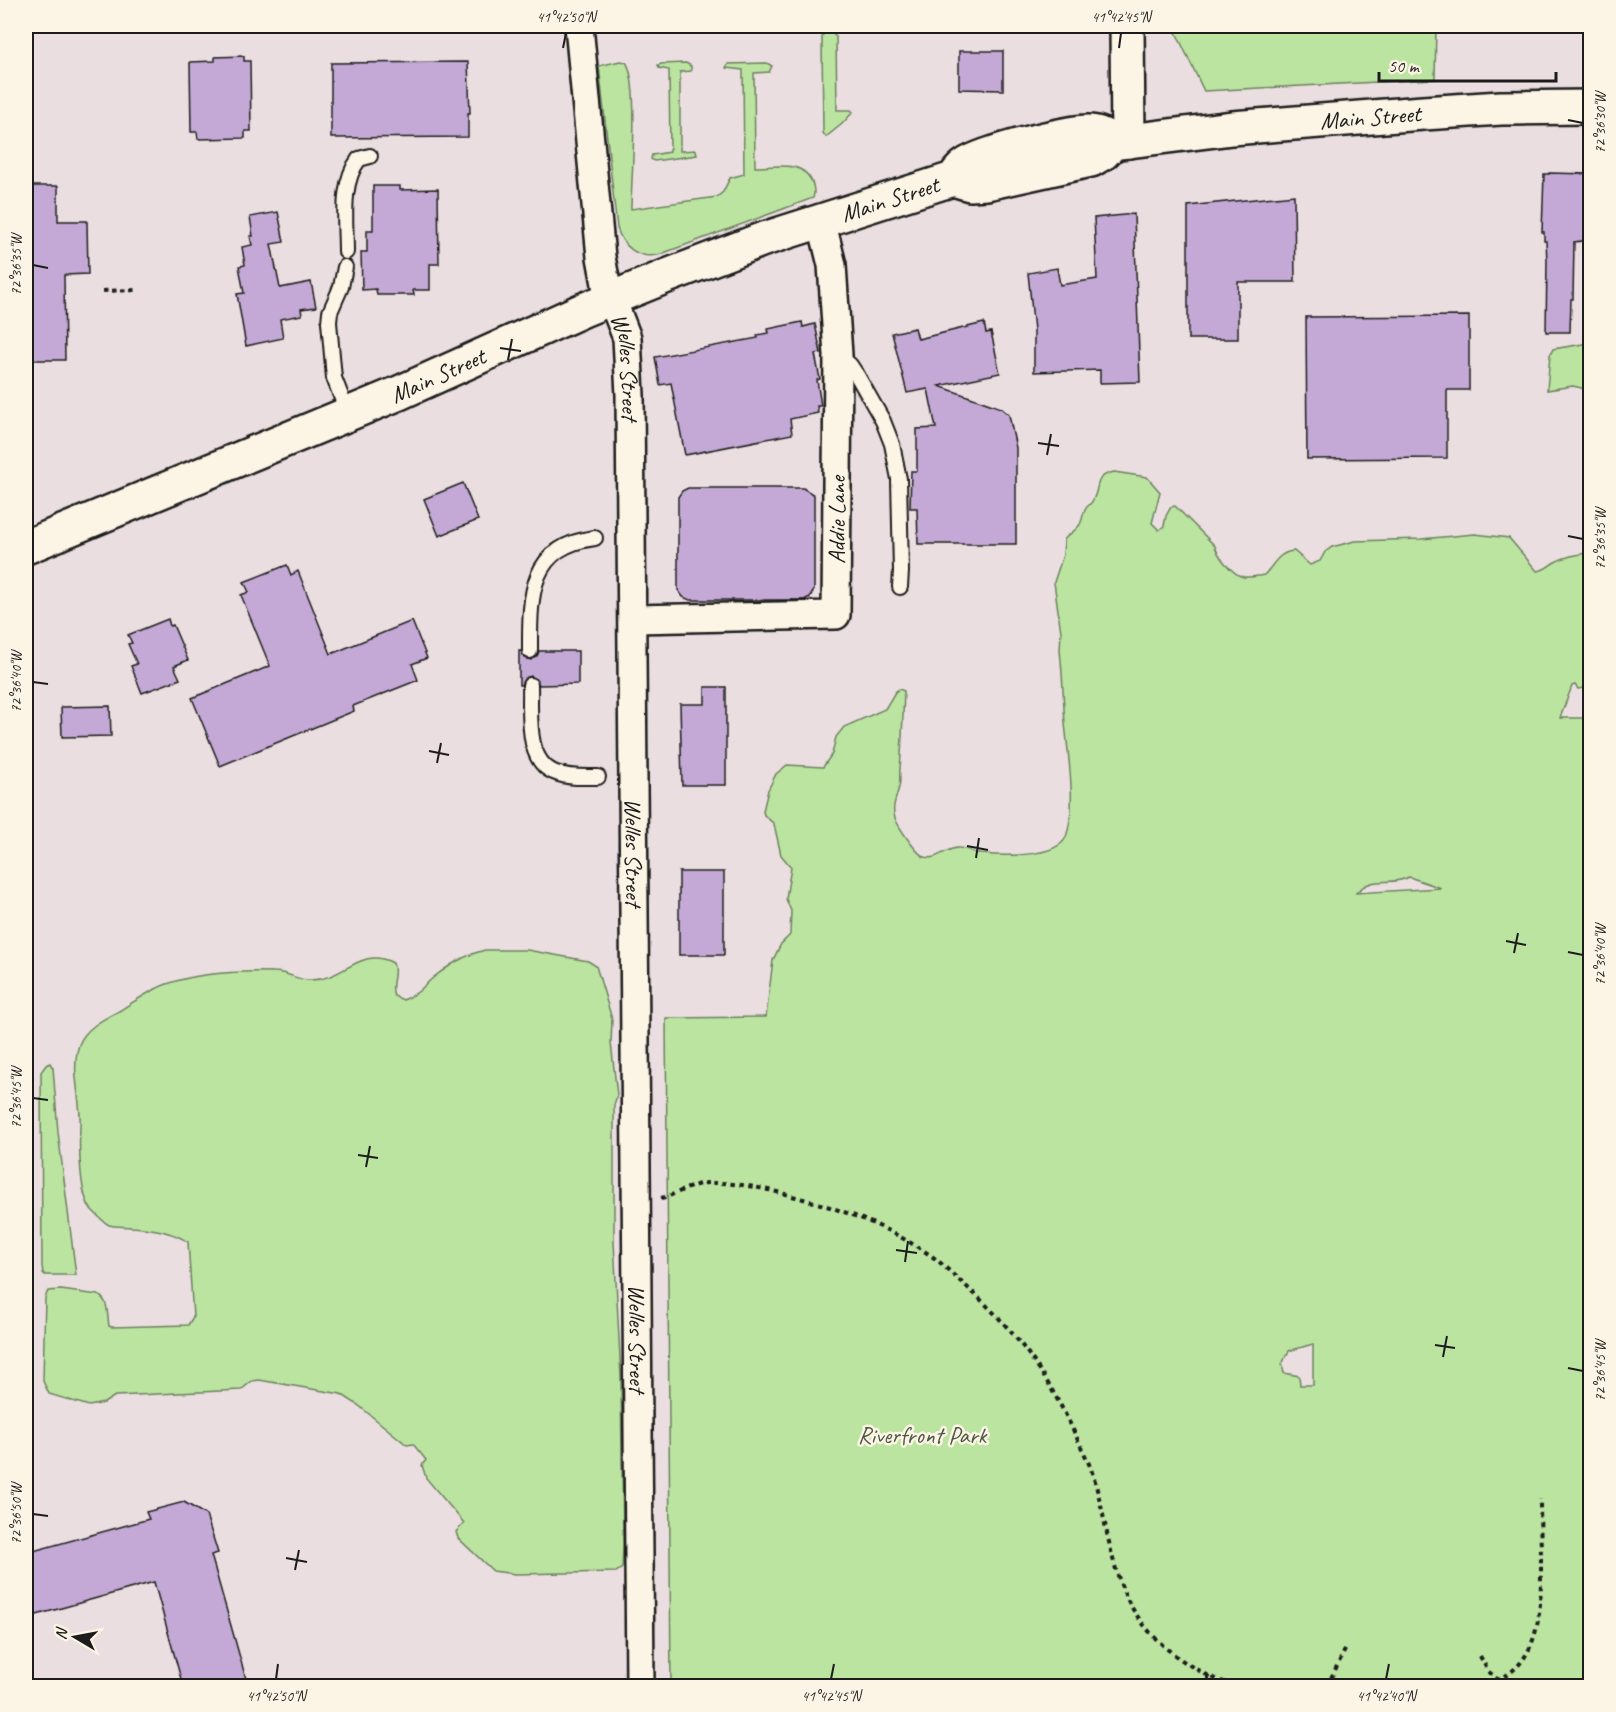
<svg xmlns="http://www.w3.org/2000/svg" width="1616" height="1712" font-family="Caveat,sans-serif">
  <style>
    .green { fill: #bbe4a1; stroke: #6c805e; stroke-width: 1.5; fill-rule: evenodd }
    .building { fill: #c4a9d6; stroke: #1c1c1c; stroke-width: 1.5 }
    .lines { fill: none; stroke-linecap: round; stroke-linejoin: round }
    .service-casing { stroke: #1c1c1c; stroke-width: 18 }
    .minor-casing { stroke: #1c1c1c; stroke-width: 32 }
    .secondary-casing { stroke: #1c1c1c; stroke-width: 38 }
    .path { stroke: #1c1c1c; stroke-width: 4; stroke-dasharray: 4.5 4.5; stroke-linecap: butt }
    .service { stroke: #fcf5e5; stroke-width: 14 }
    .minor { stroke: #fcf5e5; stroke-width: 27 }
    .secondary { stroke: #fcf5e5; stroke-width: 33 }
    .ticks { fill: none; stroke: #1c1c1c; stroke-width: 2 }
    .labels { text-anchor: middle; stroke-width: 5; stroke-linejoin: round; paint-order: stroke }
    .street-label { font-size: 24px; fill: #1c1c1c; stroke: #fcf5e5 }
    .park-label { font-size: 24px; fill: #4c5844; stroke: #fcf5e5 }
    .neatline { fill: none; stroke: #1c1c1c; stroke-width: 2 }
    .ticks-label { font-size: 15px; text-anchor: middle; fill: #1c1c1c }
  </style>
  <rect width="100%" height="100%" fill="#ebdee0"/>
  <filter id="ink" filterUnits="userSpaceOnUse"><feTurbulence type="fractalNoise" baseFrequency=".0167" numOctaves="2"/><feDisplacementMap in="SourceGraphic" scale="12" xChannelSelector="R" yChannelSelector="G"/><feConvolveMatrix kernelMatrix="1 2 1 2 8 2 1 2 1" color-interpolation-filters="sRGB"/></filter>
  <g filter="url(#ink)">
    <g class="green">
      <path d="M1173,26H1436L1435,79L1204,91Z"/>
      <path d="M828,32L833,33L836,37L837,110H851L853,112L842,124L826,137L823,133L822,37L824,33Z"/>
      <path d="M620,61L626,62C640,83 631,180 631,209L717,197L723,192L730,178L744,174L743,70L726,68L728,64L767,63L772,66L769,72L754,73L755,167C775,167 805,159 813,185C814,190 815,193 813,198L658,255C638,259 623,247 617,228L599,66Z"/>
      <path d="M661,64L686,63L691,66V71L680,72V151L696,150L697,155L654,161L651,159L652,155L670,152L669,70L659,68L658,65Z"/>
      <path d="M1590,343V390L1573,386L1547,390L1550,355L1553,349Z"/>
      <path d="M1114,472L1147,477L1160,492L1152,523L1159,530L1164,526L1166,516L1171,507L1175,506L1215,546C1217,553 1220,557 1225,563C1239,579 1243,579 1264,575C1274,565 1278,552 1294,551L1310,565L1320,561L1325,552L1332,547L1355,541L1421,539L1475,534L1509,538L1537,571C1546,570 1548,566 1555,562C1566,556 1579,554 1590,553V687L1578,689L1575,685L1572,686L1560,718H1590V1686H671L666,1018L766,1017L773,960L781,944L790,935L791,911L786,899L791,867L781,855L774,824L764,815L763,811L768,790L776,774L787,765L823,767L832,754L836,737L844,727L885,709L895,692L899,689L904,691C903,717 902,743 900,769C899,775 901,781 899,787C897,796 891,807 895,818C898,826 917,855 925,857C937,861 947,847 959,848C966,848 973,853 981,854C1001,856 1057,858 1066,837C1077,807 1068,755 1065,723C1063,699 1063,675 1060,651L1061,632L1054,582L1063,555L1064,540C1068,534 1074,532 1078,527C1083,522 1082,515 1085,510C1086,507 1089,505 1091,503C1102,488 1091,477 1114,472ZM1409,877L1441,888L1356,893C1373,874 1390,887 1409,877ZM1313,1344V1385H1300L1299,1376L1284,1373L1282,1364L1289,1351Z"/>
      <path d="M485,950H527L588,961L596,966L612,1019L611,1043L617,1095L614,1105V1242L621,1377L623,1545L622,1568L616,1572L515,1574L493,1571L458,1538L456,1532L464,1523L426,1478L422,1465L426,1460L413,1444L407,1445L358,1405L341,1394L259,1380L252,1381L241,1390L115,1396L104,1403L89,1406L49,1394L43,1381L45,1298L48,1291L61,1290L98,1295C109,1300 107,1315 109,1326L111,1327L188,1325L193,1317L188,1242C173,1232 150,1228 132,1227C125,1226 116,1227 109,1225C103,1222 97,1215 92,1210C79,1197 79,1145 80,1127C82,1101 70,1071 79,1045C85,1028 104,1019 119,1011C134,1002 150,990 167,984C200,972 239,971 274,972C287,972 297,980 309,980C345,981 359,945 393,963C398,974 389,985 394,996L403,1000C418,995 423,986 434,977C451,964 465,955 485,950Z"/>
      <path d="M50,1063L53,1068L58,1132L76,1275H45L43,1273L42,1266L41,1072L46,1065Z"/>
    </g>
    <g class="building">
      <path d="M959,51H1003V90L959,89Z"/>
      <path d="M244,56V61H250L251,131H245V138L198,139L197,132H191L190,62L215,61V57Z"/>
      <path d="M468,62L470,113H468V137L331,138V63Z"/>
      <path d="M1549,173L1590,174V240L1574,242L1573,299H1571L1570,332H1546L1547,261L1546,241H1544V232H1542L1544,174H1549Z"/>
      <path d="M26,186H58V221H87L88,274L64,275L65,360H26Z"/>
      <path d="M373,186H400V190L438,189L439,264H430V290H413L414,295H377L376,289L362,290L361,252H367V230H373Z"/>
      <path d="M1294,195L1295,282H1238V339H1188V206Z"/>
      <path d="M278,212L284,242L271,244L280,288L311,282L316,307L301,309L302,315L280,319L283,338L246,346L237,294L244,293L239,266L245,265L242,247L252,245L250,236H253L250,217Z"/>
      <path d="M1134,214L1140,382L1100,383V370L1034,372V330L1028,273L1057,268L1060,285L1097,279L1094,218Z"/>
      <path d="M1469,316V390H1447V458L1307,459L1306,317Z"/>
      <path d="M802,322L803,327L815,324L821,353L815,354L820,379L817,380L821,406H817L818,413L790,419L792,434L685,455L671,383L660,385L655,357L758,338L757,335L769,333L768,329Z"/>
      <path d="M984,323L986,333L991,332L1000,373L939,386L1001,408L1009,415L1016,448V544H918L917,508H910L911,471H917V429L936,428L928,389L907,393L892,333L915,328L918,339Z"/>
      <path d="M463,483L478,520L439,536L424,499Z"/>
      <path d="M688,488H803L814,495V590L810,597L804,600H690L683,597L678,590V497L682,491Z"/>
      <path d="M287,565L291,575L298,571L331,654L412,621L427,658L412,664L418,680L353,706L354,711L220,766L192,698L270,666L241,595L249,592L244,582Z"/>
      <path d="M168,619L170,626L173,625L188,660L174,666L180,679L142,693L131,666L137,664L128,644L132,643L128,635Z"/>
      <path d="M519,651H521L525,658L531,660L537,656L539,651H578V684L539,685L537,680L531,676L525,678L521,685H519Z"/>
      <path d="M705,687H726V785H682L680,704H705Z"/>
      <path d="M110,706L111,736L62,737L61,707Z"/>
      <rect x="679" y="872" width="45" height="83"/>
      <path d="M184,1502L206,1515L218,1553L211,1555L248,1686H183L154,1582L26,1618V1553L149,1519L146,1512Z"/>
    </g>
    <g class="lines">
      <g class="service-casing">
        <g id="service">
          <path d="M346,252C346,222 340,184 359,159L370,156"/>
          <path d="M345,267L341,287L330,312L329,322L334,378L348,414"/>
          <path d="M838,355L850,365L858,377L883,421L892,444L899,479L901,571L900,587"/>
          <path d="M530,651C530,598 528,546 595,538"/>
          <path d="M530,685C531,711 524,762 556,773C569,778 584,777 598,777"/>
        </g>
      </g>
      <g class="minor-casing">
        <g id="minor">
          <path id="s1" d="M579,26L601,257L606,284L627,338L630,395L640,1686"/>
          <path id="s2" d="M633,619L836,615L838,355L832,265L821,220"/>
        </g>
      </g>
      <g class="secondary-casing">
        <g id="secondary">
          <path d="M1127,26L1128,141"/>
          <path id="s3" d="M953,179L970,184L987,183L1091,160L1103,153L1113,143L1232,128L1423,113L1501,108L1590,107"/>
          <path id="s4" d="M26,547L399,393L583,310L667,276L761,240L953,179C957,174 960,169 966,165C983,153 1066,132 1088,132C1098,132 1106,136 1113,143"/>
        </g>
      </g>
      <g class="path">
        <path d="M103,291L137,290"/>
        <path d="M661,1198C674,1196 691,1184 707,1183C737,1182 767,1189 796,1197C845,1210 891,1228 933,1257C943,1264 951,1273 960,1281C1013,1326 1047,1374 1076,1436C1081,1447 1087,1458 1091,1469C1103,1505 1107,1543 1119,1579C1136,1632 1184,1670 1235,1686"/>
        <path d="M1480,1656L1488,1671L1505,1686"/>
        <path d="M1208,1676V1686"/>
        <path d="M1327,1686L1347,1646"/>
        <path d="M1479,1686C1541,1673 1541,1615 1541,1564C1541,1542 1540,1521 1540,1499"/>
      </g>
      <use href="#service" class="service"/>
      <use href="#minor" class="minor"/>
      <use href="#secondary" class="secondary"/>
    </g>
  </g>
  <path class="ticks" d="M563,48L566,33M1119,48L1121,33M1568,120L1583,123M33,265L48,268M500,348L521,351M508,360L512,339M1038,443L1059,446M1047,455L1051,434M1568,536L1583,539M33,682L48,684M429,751L449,755M437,763L441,743M967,846L988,850M976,858L979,838M1506,941L1526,945M1568,952L1583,955M1514,953L1518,933M33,1098L48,1100M358,1155L378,1158M366,1167L370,1146M896,1250L917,1253M905,1262L908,1241M1435,1345L1455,1348M1443,1357L1447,1336M1568,1368L1583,1371M33,1514L48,1516M286,1558L307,1562M295,1570L299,1550M276,1679L278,1664M831,1679L834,1664M1386,1679L1389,1664"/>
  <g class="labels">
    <g class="street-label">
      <text dy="8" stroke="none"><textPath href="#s3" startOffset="428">Main Street</textPath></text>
      <text dy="8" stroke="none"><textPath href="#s4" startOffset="932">Main Street</textPath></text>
      <text dy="8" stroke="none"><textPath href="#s1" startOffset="346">Welles Street</textPath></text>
      <text dy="8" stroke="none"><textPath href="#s4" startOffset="446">Main Street</textPath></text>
      <text dy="8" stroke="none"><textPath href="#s2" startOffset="298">Addie Lane</textPath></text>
      <text dy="8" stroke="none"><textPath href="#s1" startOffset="832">Welles Street</textPath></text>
      <text dy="8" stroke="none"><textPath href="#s1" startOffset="1318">Welles Street</textPath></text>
    </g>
    <g class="park-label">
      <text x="922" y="1443">Riverfront Park</text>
    </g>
  </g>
  <rect width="1616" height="1712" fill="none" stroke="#fcf5e5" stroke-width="66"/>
  <g transform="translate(75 1637) rotate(280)" stroke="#fcf5e5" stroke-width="4.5" paint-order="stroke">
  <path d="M0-4.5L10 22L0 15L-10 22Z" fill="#1c1c1c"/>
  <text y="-9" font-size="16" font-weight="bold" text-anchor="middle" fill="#1c1c1c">N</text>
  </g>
  <path d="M1379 72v9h177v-9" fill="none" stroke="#1c1c1c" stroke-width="3"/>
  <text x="1388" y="72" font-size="18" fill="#1c1c1c" stroke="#fcf5e5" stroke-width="4.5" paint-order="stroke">50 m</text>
  <rect x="33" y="33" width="1550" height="1646" class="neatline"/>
  <g class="ticks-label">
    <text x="566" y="22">41°42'50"N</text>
    <text x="1121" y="22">41°42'45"N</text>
    <text transform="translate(1600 123) rotate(-90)" y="5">72°36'30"W</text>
    <text transform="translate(16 265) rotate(-90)" y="5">72°36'35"W</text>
    <text transform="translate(1600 539) rotate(-90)" y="5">72°36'35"W</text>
    <text transform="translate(16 682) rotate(-90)" y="5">72°36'40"W</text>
    <text transform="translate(1600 955) rotate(-90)" y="5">72°36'40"W</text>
    <text transform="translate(16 1098) rotate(-90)" y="5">72°36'45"W</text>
    <text transform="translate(1600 1371) rotate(-90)" y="5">72°36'45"W</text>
    <text transform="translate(16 1514) rotate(-90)" y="5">72°36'50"W</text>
    <text x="276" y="1701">41°42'50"N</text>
    <text x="831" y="1701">41°42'45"N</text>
    <text x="1386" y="1701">41°42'40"N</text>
  </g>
</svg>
